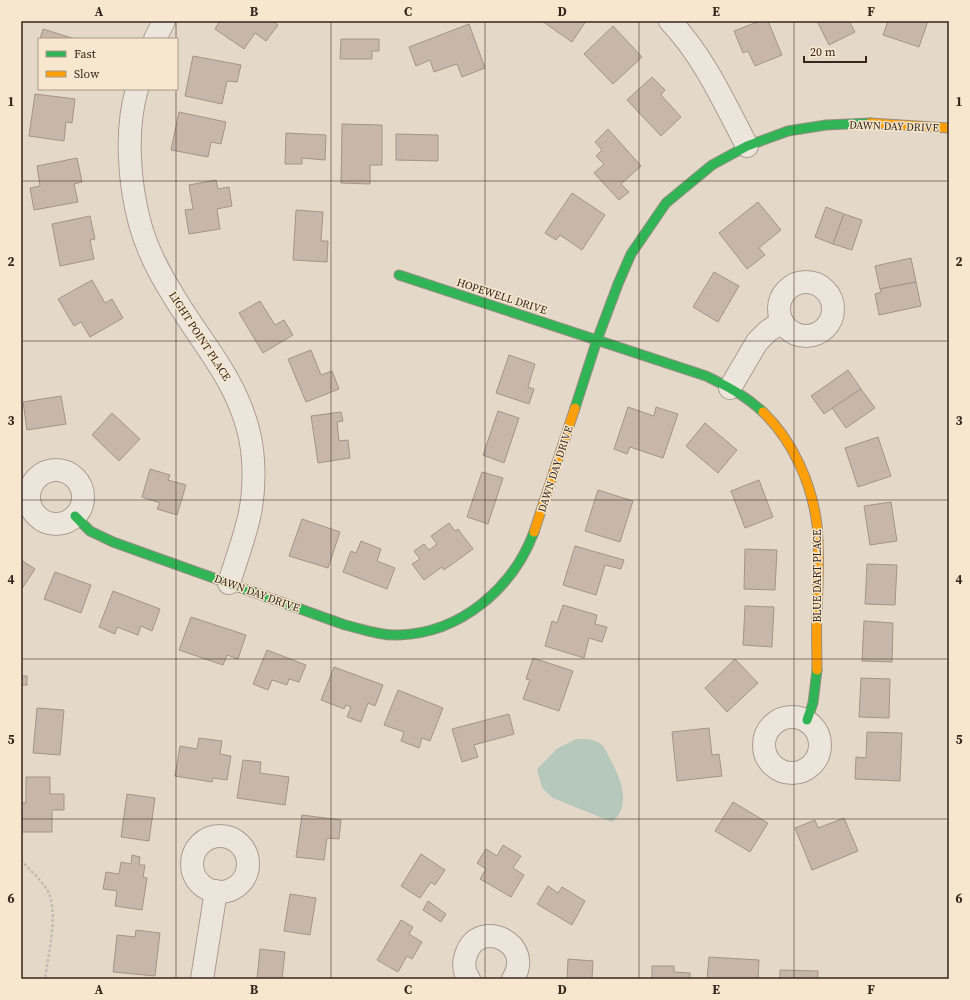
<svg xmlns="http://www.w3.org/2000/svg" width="970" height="1000" font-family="'Source Serif 4',serif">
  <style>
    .water { fill: #b6c8bb }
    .building { fill: #c7b7aa; stroke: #a49489 }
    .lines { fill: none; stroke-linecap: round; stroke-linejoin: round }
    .street-casing { stroke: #a99e93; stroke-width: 24 }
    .fast-casing { stroke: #988e83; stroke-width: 11 }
    .slow-casing { stroke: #988e83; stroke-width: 11 }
    .path { stroke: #c4bcb2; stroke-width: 2.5; stroke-dasharray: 3 2; stroke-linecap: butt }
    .street { stroke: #ece5db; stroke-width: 22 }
    .fast { stroke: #30b455; stroke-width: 9 }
    .slow { stroke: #ff9f0a; stroke-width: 9 }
    .grid { fill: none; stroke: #36261c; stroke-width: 1; stroke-opacity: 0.55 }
    .labels { text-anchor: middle; stroke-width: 3; stroke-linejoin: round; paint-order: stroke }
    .street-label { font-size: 11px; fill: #36261c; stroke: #f6e7ce }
    .neatline { fill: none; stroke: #36261c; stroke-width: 1.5 }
    .grid-label { font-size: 13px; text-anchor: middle; font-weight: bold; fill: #36261c }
  </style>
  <rect width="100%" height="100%" fill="#e4d9c9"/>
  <path class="water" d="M576,739C586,739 595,738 603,746C606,749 608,755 610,759C621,779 632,805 612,822L553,798L542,788L537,769L558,748Z"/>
  <g class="building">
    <path d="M220,21H272L278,25L266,41L255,33L244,49L215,29Z"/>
    <path d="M542,21H586L572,42Z"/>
    <path d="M760,21H768L782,55L755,66L748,51L743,53L734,31Z"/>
    <path d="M817,21H849L855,32L829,45Z"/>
    <path d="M888,21H928L919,47L883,35Z"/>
    <path d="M469,24L485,68L462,77L457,64L434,72L430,60L416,66L409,47Z"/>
    <path d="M613,26L642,57L613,84L584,54Z"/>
    <path d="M43,29L75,39H40Z"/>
    <path d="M341,39H379V51H372V59H340Z"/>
    <path d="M193,56L241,65L237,82L227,81L222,104L185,96Z"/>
    <path d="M652,77L665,90L661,95L681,117L661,136L627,100Z"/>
    <path d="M35,94L75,99L72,123L66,122L64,141L29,136Z"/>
    <path d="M179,112L226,122L221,144L211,142L208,157L171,150Z"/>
    <path d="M342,124L382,125V165H370V184L341,183Z"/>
    <path d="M608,129L641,166L621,184L629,192L619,200L594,173L604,164L596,156L602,150L595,142Z"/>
    <path d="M286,133L326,135L325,160L302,158V164H285Z"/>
    <path d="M396,134L438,135V161L396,160Z"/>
    <path d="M77,158L82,182L74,184L78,202L34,210L30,188L40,186L37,166Z"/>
    <path d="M216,180L218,189L229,187L232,206L217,209L220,229L189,234L185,210L193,209L189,185Z"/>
    <path d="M572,193L605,215L582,250L560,235L556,240L545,233Z"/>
    <path d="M758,202L781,230L759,248L765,255L747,269L719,233Z"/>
    <path d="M826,207L844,214L833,244L815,237Z"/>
    <path d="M296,210L323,212L321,241H328L327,262L293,260Z"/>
    <path d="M844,214L862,220L852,250L833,244Z"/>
    <path d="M90,216L95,239L90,240L94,259L60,266L52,224Z"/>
    <path d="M911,258L916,282L880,289L875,266Z"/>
    <path d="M714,272L739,286L718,322L693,307Z"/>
    <path d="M92,280L105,303L112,299L123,318L90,337L81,322L74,326L58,299Z"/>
    <path d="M916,282L921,306L879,315L875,294L881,292L880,289Z"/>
    <path d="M260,301L275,325L284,320L293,335L263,353L239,313Z"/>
    <path d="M311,350L321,375L332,371L339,389L306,402L288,359Z"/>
    <path d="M509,355L535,364L528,387L534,389L529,404L496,393Z"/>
    <path d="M848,370L861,389L824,414L811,396Z"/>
    <path d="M861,389L875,408L846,428L832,408Z"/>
    <path d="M61,396L66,424L27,430L23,402Z"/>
    <path d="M628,407L654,416L656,407L678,414L663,458L630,447L627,454L614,449Z"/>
    <path d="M498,411L519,418L504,463L483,455Z"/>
    <path d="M341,412L343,421L337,422L339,441L348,440L350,458L318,463L311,416Z"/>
    <path d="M112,413L140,439L119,461L92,435Z"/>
    <path d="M705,423L737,450L718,473L686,446Z"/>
    <path d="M878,437L891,476L858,487L845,448Z"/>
    <path d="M150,469L170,475L168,480L186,485L177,515L157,509L160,503L142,497Z"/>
    <path d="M482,472L503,478L488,524L467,517Z"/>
    <path d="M759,480L773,517L745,528L731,491Z"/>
    <path d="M598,490L633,501L620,542L585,531Z"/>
    <path d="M891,502L897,541L870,545L864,506Z"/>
    <path d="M302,519L340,532L328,568L289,556Z"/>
    <path d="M449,523L455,531L458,529L473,549L444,570L442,567L424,580L412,564L420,559L414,551L424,544L429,550L437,544L431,536Z"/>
    <path d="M361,541L381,549L377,561L395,568L387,589L343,572L351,551L356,553Z"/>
    <path d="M575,546L624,560L621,569L605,565L596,595L563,585Z"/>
    <path d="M745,549L777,550L775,590L744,589Z"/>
    <path d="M21,560L35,569L21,590Z"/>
    <path d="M867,564L897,565L895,605L865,604Z"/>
    <path d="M55,572L91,585L81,613L44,599Z"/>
    <path d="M113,591L160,609L152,631L141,626L138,635L117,627L115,634L99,627Z"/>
    <path d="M563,605L597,615L595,624L607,627L602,642L589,638L584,658L545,646L552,621L557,623Z"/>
    <path d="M745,606L774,607L772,647L743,645Z"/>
    <path d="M191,617L246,635L238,659L227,655L223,665L179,650Z"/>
    <path d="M864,621L893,623L892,662L862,661Z"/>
    <path d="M267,650L306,665L299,682L289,679L287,685L272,680L268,690L253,684Z"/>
    <path d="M533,658L573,671L559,711L523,699L530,680L526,679Z"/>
    <path d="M735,659L758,683L727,712L705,688Z"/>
    <path d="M334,667L383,685L375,706L368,703L361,722L347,717L351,707L346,705L344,709L321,700Z"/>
    <rect x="21" y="676" width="6" height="9"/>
    <path d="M861,678L890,679L889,718L859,717Z"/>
    <path d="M398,690L443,708L430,741L422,738L419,748L401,741L404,732L384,725Z"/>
    <path d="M37,708L64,710L60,755L33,753Z"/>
    <path d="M509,714L514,734L474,745L478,757L462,762L452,729Z"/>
    <path d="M709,728L712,755L719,754L722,776L677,781L672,732Z"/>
    <path d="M867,732L902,733L900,781L855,779L856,757L866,758Z"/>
    <path d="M199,738L222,741L220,754L231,756L227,780L213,778L212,782L175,776L180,746L197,749Z"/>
    <path d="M243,760L261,762L260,773L289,777L285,805L237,798Z"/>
    <path d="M26,777H50V794H64V810H52V832H21V803H26Z"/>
    <path d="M127,794L155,798L149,841L121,837Z"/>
    <path d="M733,802L768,823L750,852L715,831Z"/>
    <path d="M302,815L341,820L339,839L327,838L324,860L296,857Z"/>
    <path d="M844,818L858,851L812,870L795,828L815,820L818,828Z"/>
    <path d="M503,845L521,856L513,868L524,875L511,897L480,879L486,869L477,863L486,849L497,856Z"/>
    <path d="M421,854L445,870L435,885L431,882L420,898L401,886Z"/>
    <path d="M132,855L140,857L139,865H145L143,877L147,878L142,910L115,906L117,891L103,889L106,872L119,874L121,862L131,864Z"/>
    <path d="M548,886L558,893L562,887L585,901L572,925L537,904Z"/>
    <path d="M290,894L316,898L310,935L284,931Z"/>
    <path d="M428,901L446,914L441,922L423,910Z"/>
    <path d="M401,920L413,927L409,934L422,942L412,959L407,956L398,972L377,960Z"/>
    <path d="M136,930L160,933L155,976L113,972L117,935L135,937Z"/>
    <path d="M260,949L285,952L282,979H257Z"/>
    <path d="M709,957L759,960L758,979H707Z"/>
    <path d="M568,959L593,961L592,979H567Z"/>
    <path d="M652,966H674V972L690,973V979H652Z"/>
    <path d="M780,970L818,971V979H780Z"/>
  </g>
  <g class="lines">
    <g class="street-casing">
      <g id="street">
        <path d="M670,21C704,57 724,102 747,146"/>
        <path d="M155,39L164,21"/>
        <path d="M137,89C125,130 129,183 140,224C147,249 159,273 173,295C200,341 234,376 248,429C255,455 255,487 250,513C245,537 236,560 229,583"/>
        <circle cx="806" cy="309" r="27"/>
        <path d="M730,388L757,342L768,331L782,322"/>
        <circle cx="56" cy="497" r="27"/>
        <circle cx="792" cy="745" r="28"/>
        <circle cx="220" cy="864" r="28"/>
        <path d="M202,979L216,891"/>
        <path d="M469,979C463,971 463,962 467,952C481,918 535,944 513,979"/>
      </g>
    </g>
    <g class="fast-casing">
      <g id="fast">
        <path d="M399,275L706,376C727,386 746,396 763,412"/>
        <path d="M575,408L597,340L618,284L631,254L666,203L712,165L747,146L788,131L826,125L870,123"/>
        <path d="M75,516L90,531L113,542L345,625C362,629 381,636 399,635C461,633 513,588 534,532"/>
        <path d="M807,720L813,703L817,670"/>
      </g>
    </g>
    <g class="slow-casing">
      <g id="slow">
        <path d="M870,123L949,128"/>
        <path d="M763,412C793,441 812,484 817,525C820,554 818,584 817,613C816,632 817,651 817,670"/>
        <path d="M534,532L575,408"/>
      </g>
    </g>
    <path class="path" d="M21,860C29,869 39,878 46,888C60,908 48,955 45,979"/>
    <use href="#street" class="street"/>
    <use href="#fast" class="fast"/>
    <use href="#slow" class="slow"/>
  </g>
  <path class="grid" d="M176,21V39M331,21V979M485,21V979M639,21V979M794,21V979M176,89V979M21,181H949M21,341H949M21,500H949M21,659H949M21,819H949"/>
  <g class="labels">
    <g class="street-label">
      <text transform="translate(894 126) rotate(2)" y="4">DAWN DAY DRIVE</text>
      <text transform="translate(502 296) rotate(18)" y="4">HOPEWELL DRIVE</text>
      <text transform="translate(200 336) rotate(57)" y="4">LIGHT POINT PLACE</text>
      <text transform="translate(555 469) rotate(-72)" y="4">DAWN DAY DRIVE</text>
      <text transform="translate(817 576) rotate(-90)" y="4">BLUE DART PLACE</text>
      <text transform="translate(257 593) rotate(20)" y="4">DAWN DAY DRIVE</text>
    </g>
  </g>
  <rect width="970" height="1000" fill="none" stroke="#f6e7ce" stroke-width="44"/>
  <rect x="38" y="38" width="140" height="52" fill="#f6e7ce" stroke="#a99a87"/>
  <rect x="46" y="51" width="20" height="6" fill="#30b455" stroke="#a99a87"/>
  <text x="74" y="58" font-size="12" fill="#36261c">Fast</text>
  <rect x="46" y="71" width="20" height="6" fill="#ff9f0a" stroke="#a99a87"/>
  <text x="74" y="78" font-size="12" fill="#36261c">Slow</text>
  <path d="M804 56v6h62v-6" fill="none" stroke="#36261c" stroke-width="2"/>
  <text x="810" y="56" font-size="12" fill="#36261c" stroke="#f6e7ce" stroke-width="3" paint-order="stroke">20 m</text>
  <rect x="22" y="22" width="926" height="956" class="neatline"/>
  <g class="grid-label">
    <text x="99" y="16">A</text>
    <text x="254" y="16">B</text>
    <text x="408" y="16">C</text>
    <text x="562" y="16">D</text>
    <text x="716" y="16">E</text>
    <text x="871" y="16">F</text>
    <text x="11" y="106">1</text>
    <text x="959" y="106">1</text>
    <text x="11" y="266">2</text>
    <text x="959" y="266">2</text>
    <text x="11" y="425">3</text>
    <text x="959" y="425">3</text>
    <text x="11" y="584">4</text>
    <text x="959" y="584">4</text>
    <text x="11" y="744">5</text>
    <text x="959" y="744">5</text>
    <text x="11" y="903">6</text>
    <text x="959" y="903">6</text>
    <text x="99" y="994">A</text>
    <text x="254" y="994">B</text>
    <text x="408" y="994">C</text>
    <text x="562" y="994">D</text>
    <text x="716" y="994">E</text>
    <text x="871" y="994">F</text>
  </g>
</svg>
